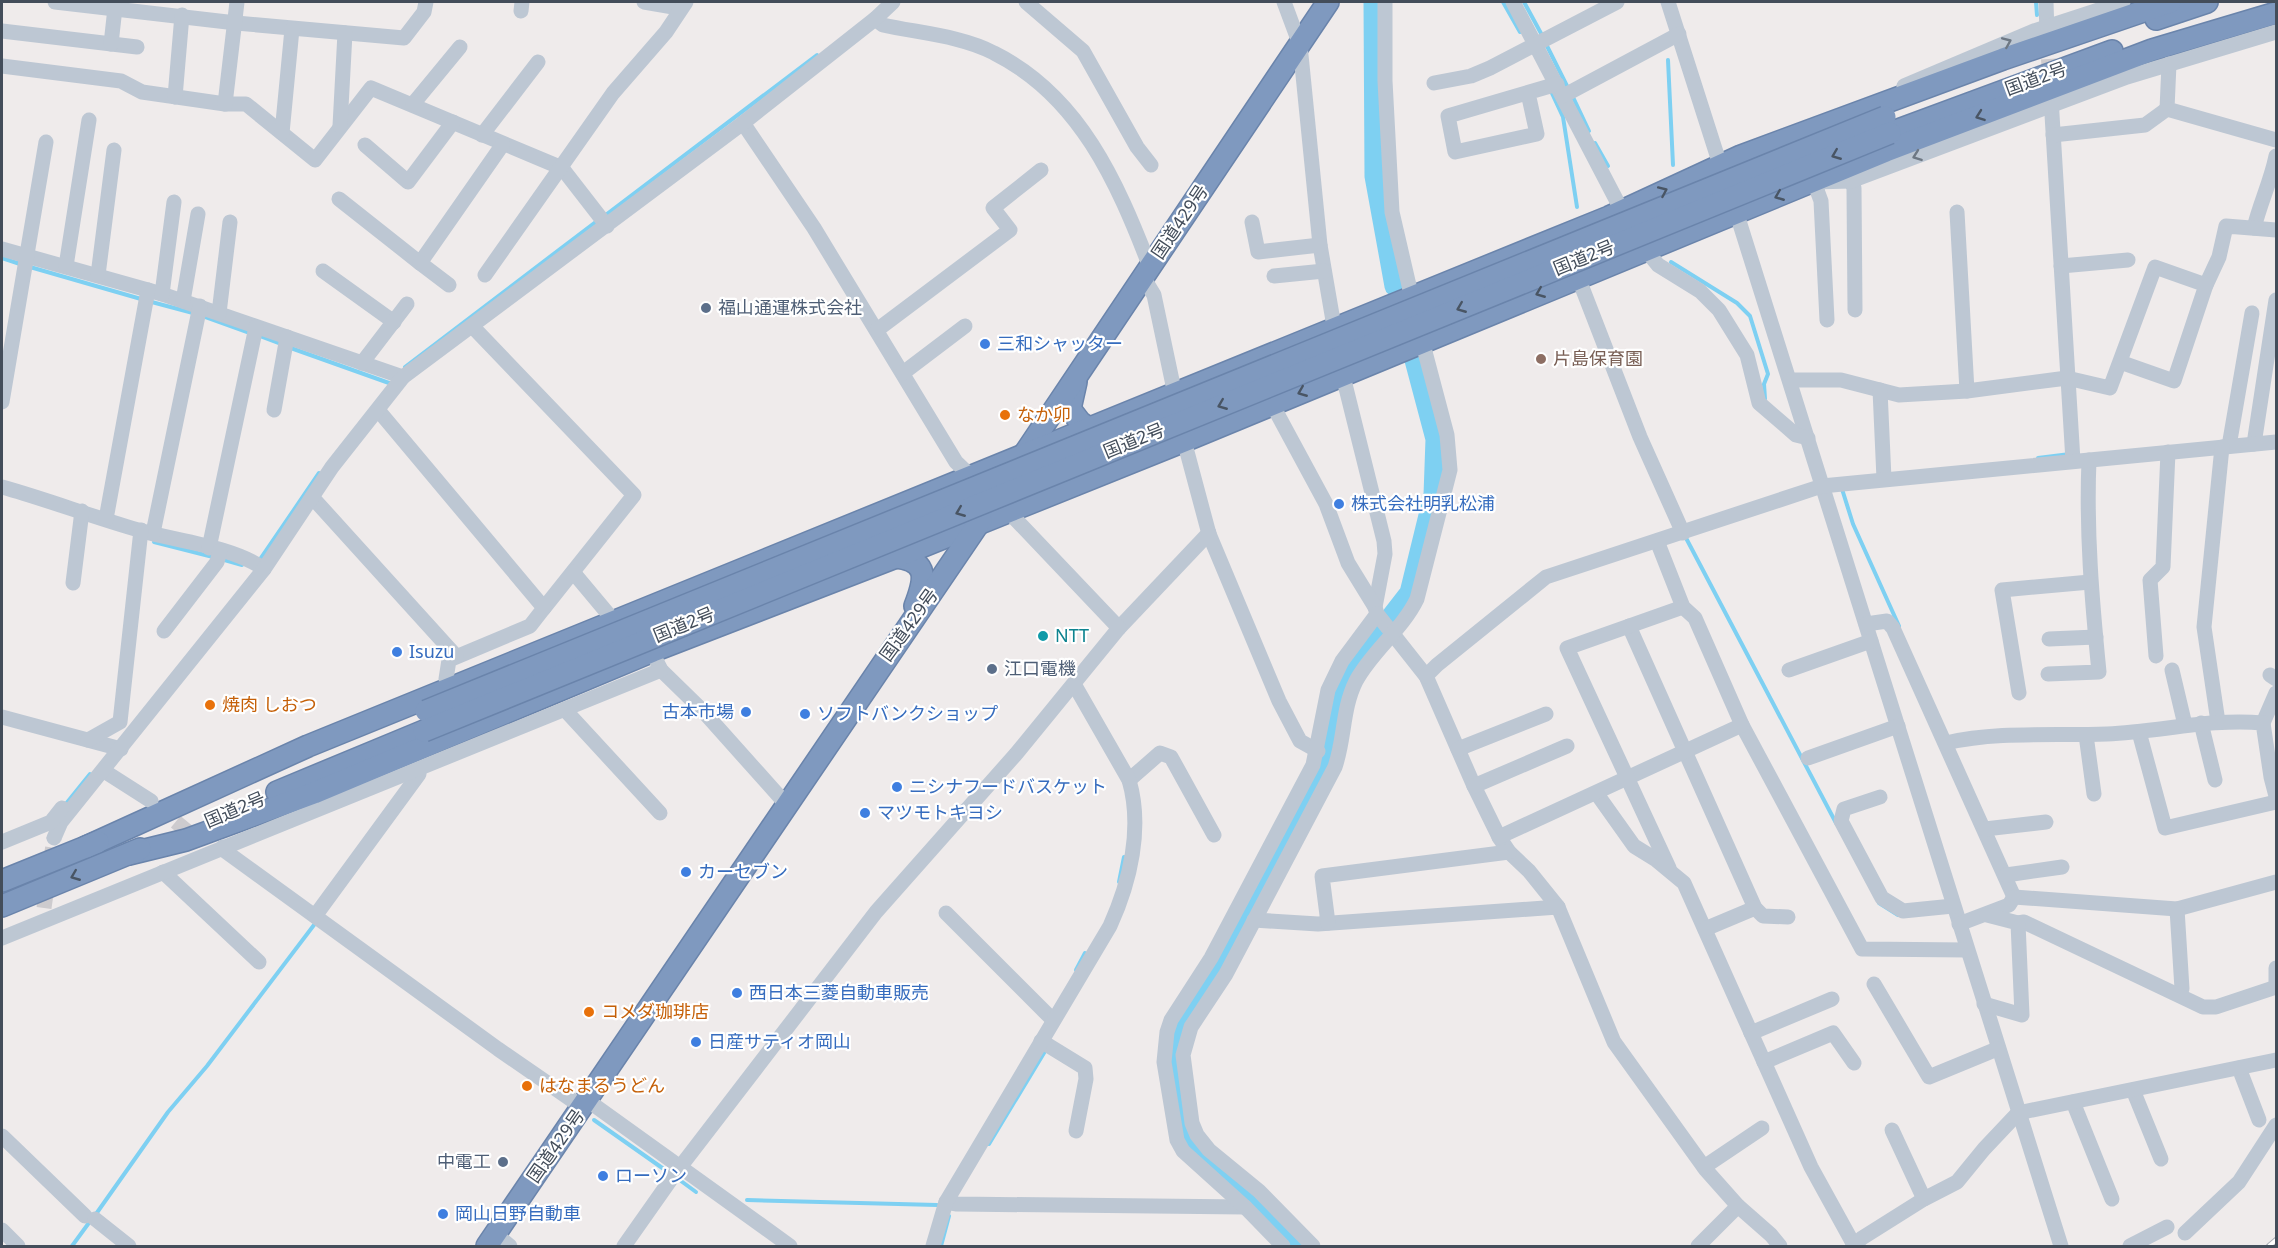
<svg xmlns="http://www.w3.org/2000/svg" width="2278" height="1248" font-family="'Noto Sans','Noto Sans JP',sans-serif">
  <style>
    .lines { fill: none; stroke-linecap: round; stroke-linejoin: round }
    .stream { stroke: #7ed0f2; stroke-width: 4 }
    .river { stroke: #7ed0f2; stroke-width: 21 }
    .minor-tunnel { stroke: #cdcbce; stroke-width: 15; stroke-dasharray: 15 8; stroke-linecap: butt }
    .highway-casing { stroke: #6a84ab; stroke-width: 24 }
    .minor { stroke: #bdc7d3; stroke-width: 15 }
    .highway { stroke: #7f99bf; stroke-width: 21 }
    .rail-casing { stroke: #adb0b7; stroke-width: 6 }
    .rail { stroke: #fff; stroke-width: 4; stroke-dasharray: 11; stroke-linecap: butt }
    .highway-bridge-casing { stroke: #6a84ab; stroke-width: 24; stroke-linecap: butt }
    .highway-bridge { stroke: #7f99bf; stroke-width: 21 }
    .oneway { stroke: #6e7884 }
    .oneway2 { stroke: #495564 }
    .service-dot { fill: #5c6f8a; stroke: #fff; stroke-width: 2 }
    .shop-dot { fill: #3f7fe0; stroke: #fff; stroke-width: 2 }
    .education-dot { fill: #8d6e63; stroke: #fff; stroke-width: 2 }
    .food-dot { fill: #e8710a; stroke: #fff; stroke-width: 2 }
    .culture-dot { fill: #0f9aa8; stroke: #fff; stroke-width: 2 }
    .labels { text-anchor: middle; stroke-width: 4.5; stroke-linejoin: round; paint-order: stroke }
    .street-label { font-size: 18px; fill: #434d5a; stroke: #fff }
    .service-label { font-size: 18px; fill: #4e5e75; stroke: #fff; text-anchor: start }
    .shop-label { font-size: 18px; fill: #366cbe; stroke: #fff; text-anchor: start }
    .education-label { font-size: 18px; fill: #785e54; stroke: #fff; text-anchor: start }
    .food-label { font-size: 18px; fill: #c56008; stroke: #fff; text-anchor: start }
    .culture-label { font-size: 18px; fill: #0d838f; stroke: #fff; text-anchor: start }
  </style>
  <rect width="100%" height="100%" fill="#efebeb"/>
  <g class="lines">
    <g class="stream">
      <path d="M1503,2L1520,32"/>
      <path d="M1524,2L1543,37"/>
      <path d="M2036,2L2037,15"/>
      <path d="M1546,44L1568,88"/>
      <path d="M1668,60L1673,165"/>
      <path d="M1550,89L1563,117L1577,207"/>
      <path d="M1572,95L1589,131"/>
      <path d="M1595,143L1608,166"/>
      <path d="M603,217L817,55"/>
      <path d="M2,258L20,264"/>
      <path d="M1671,262L1737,303L1750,316L1768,374L1764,384L1765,399"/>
      <path d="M30,267L141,299"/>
      <path d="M148,301L193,313"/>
      <path d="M200,315L250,333"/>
      <path d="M257,335L281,344"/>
      <path d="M288,347L389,383"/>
      <path d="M405,367L597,221"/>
      <path d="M2038,458L2070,454"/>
      <path d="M1842,489L1853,524L1899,626"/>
      <path d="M1686,538L1836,823"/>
      <path d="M154,542L213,557"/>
      <path d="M221,559L242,565"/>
      <path d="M259,561L319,473"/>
      <path d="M65,805L90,774"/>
      <path d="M1119,882L1124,857"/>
      <path d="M1879,903L1898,915"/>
      <path d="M1076,970L1085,953"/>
      <path d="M594,1120L668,1172"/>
      <path d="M989,1144L1047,1048"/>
      <path d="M681,1181L696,1192"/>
      <path d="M747,1200L937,1205"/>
      <path d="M96,1214L168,1112L207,1066L317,921"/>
      <path d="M72,1246L91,1220"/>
      <path d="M941,1246L949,1216"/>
    </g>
    <g class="river">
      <path d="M1374,2L1375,176L1395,286"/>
      <path d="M1299,1246L1188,1139L1182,1117L1174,1050L1178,1030L1226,957L1328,759L1340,688L1348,673L1410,593L1434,495L1436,439L1415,360"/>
    </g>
    <g class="minor-tunnel">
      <path d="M2047,36L2050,82"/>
      <path d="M158,807L199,841"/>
      <path d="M44,908L54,838"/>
    </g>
    <g class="highway-casing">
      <g id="highway">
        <path d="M2156,19L2207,2"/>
        <path d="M1890,133L2112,51"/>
        <path d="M1076,382L1070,409L1080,422L1090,429"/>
        <path d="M1021,459L1328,2"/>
        <path d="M896,557C930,561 925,580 915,606"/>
        <path d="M277,792L424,731"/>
        <path d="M86,847L308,746L1609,217L1741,156L2003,59L2170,2"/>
        <path d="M129,854L186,840L314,793L653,651L896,557L1184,441L1886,151L2152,50L2276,13"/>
        <path d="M2,881L98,842"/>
        <path d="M2,906L140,849"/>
        <path d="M487,1246L981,520"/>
      </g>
    </g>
    <g class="minor">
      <path d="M55,2L236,23L404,38L424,12L426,2"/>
      <path d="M644,2L679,8"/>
      <path d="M1026,2L1083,51L1137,147L1151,165"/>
      <path d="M1284,2L1300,45L1320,245L1336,338"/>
      <path d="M1385,2V81L1392,212L1414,307"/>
      <path d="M1513,2L1621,209"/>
      <path d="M1668,2L1723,174"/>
      <path d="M2046,2L2047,34"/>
      <path d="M521,11L522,2"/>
      <path d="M875,19L883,25C919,33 962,36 994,53C1080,96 1117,182 1150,267"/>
      <path d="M2,31L137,47"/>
      <path d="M111,44L115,8"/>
      <path d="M2169,64L2167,109L2276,140"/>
      <path d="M2,66L121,81L142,92L225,104H246L315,160L371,88L562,168L607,226"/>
      <path d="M1434,83L1471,76L1490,68L1617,2"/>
      <path d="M1904,86L2034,31L2123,2"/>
      <path d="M1528,93L1537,134L1455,152L1448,116L1557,84"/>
      <path d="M1563,96L1679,34"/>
      <path d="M175,97L182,15"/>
      <path d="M2051,98L2073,461"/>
      <path d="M225,104L237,2"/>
      <path d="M413,104L460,47"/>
      <path d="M743,123L814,228L956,462L977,482"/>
      <path d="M340,126L345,33"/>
      <path d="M282,133L292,29"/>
      <path d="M482,135L538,62"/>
      <path d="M2053,135L2145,125L2167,109"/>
      <path d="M365,145L408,182L453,122"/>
      <path d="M1851,181L1854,188L1855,310"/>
      <path d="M339,199L420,263L503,144"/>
      <path d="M1734,205L2061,1246"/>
      <path d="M1957,212L1967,391"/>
      <path d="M1252,222L1258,252L1320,245"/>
      <path d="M2254,228C2260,203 2271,181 2276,156"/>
      <path d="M2,249L162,294L403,377"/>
      <path d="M1646,250L1658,265L1700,291L1719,310L1747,355L1759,403L1796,435L1808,438"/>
      <path d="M420,263L449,285"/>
      <path d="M66,266L89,120"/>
      <path d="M2061,266L2128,260"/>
      <path d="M323,271L394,322"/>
      <path d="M98,275L114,150"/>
      <path d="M485,275L613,93L666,32L686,2"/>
      <path d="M1274,276L1324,271"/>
      <path d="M1143,277L1154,295L1177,404"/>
      <path d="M1578,277L1640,437L1683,533"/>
      <path d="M2206,285L2219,257L2226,226L2276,230"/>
      <path d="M162,294L174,202"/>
      <path d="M183,301L198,214"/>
      <path d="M219,313L230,222"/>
      <path d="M1827,320L1821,201L1814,182L1851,181L2127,77L2276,32"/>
      <path d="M472,326L634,495L544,608"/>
      <path d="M877,330L1010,230L993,208L1041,170"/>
      <path d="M362,363L407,304"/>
      <path d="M1341,368L1384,541L1385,554L1375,607L1377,614L1426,676L1474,786L1499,837L1509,852L1529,871L1558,907L1614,1042L1706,1170L1738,1206L1771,1235L1780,1246"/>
      <path d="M903,373L965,326"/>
      <path d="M1790,380H1841L1899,395L1967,391L2067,378L2110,388L2155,267L2206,285L2174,381L2120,362"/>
      <path d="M1880,390L1884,479"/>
      <path d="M2,402L46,142"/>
      <path d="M1272,404L1326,504L1348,563L1375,607"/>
      <path d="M274,410L287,337"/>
      <path d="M378,410L544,608L530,626L449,660L446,679"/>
      <path d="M1182,433L1209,534L1279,701L1300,741L1318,751"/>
      <path d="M2254,444L2276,300"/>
      <path d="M2229,446L2252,313"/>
      <path d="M2,487C49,500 95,518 142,531C178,541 234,547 264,569"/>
      <path d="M312,497L456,656"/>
      <path d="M106,519L148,290"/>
      <path d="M153,533L200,306"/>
      <path d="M1657,541L1683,607L1695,618L1742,725L1862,949L1967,950"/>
      <path d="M209,548L256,327"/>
      <path d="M573,572L614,621"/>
      <path d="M73,583L82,511"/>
      <path d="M1866,624L1887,621L1893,628L2014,897"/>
      <path d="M1629,626L1755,908L1763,916L1788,917"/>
      <path d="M1119,628L1209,533"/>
      <path d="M164,631L217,562L220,551"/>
      <path d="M2049,639L2096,637"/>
      <path d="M2156,656L2150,580L2163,567L2168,452"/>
      <path d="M657,662L661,670L703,711L786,804"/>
      <path d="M1789,670L1871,641"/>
      <path d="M2172,670L2185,725"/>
      <path d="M2048,674L2099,672C2092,601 2086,531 2089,460"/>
      <path d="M2270,675L2276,679"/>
      <path d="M1426,676L1437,665L1546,577L1822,486L2276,442"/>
      <path d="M2019,693L2002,590L2090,582"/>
      <path d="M566,711L660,813"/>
      <path d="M2,717L121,749"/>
      <path d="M2218,722L2204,627L2222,447"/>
      <path d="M2201,723L2215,780"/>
      <path d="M2263,723L2276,693"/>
      <path d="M2139,732L2165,828L2276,802"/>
      <path d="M2086,735L2094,794"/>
      <path d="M88,740L120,722L141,530"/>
      <path d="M1946,743C1998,731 2054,736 2107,734C2160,732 2210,718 2263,723L2271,777L2276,796"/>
      <path d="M1458,749L1546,714"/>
      <path d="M1808,758L1898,726"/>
      <path d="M104,771L151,801"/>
      <path d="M1129,780L1160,753L1171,757L1214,835"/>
      <path d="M1474,786L1567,746"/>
      <path d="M1597,794L1634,846L1655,859L1684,883L1811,1167L1854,1245"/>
      <path d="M1880,797L1844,809L1841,821L1882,898L1903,911L1953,906"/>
      <path d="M1985,829L2046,822"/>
      <path d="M1499,837L1742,725"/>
      <path d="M54,838L61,822L264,569L332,467L403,377L743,123L875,19L893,2"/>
      <path d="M2,842L51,822L62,808"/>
      <path d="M223,847L225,851L498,1049L582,1107"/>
      <path d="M1669,868L1567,648L1683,607"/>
      <path d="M163,872L259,962"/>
      <path d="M2006,875L2062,867"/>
      <path d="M2014,897L2177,909L2276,882"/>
      <path d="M2177,909L2182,989"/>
      <path d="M946,913L1053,1020"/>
      <path d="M315,916L419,774L418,770"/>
      <path d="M1254,920L1318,924L1558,907"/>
      <path d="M1328,923L1322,876L1509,852"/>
      <path d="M2018,923L2024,922L2203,1007H2216L2276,987"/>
      <path d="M1959,924L2009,905L2014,897"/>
      <path d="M1705,929L1755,908"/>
      <path d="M2,938L661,670"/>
      <path d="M2276,968V984"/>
      <path d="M1874,984L1929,1077L1997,1049"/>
      <path d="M1984,1004L2022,1015L2018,923L1987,915"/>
      <path d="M1751,1033L1832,999"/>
      <path d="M1041,1041L1085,1068L1086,1079L1076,1131"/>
      <path d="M1764,1062L1833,1033L1854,1063"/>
      <path d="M2239,1068L2259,1120"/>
      <path d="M2133,1090L2161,1159"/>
      <path d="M587,1100L790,1246"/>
      <path d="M2073,1102L2112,1199"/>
      <path d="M1892,1130L1924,1199"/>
      <path d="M2,1136L85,1216"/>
      <path d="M1704,1167L1762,1128"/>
      <path d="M946,1202L957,1204L1245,1207"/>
      <path d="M95,1219L129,1246"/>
      <path d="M2,1230L18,1246"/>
      <path d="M2185,1233L2239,1182L2276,1125"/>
      <path d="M495,1234L510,1246"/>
      <path d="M624,1246L674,1175L876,912L1016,754L1119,628L1003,506"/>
      <path d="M933,1246L946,1202L1110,926C1130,882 1143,828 1129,780L1074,684"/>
      <path d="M1283,1246L1245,1207L1183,1151L1177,1140L1164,1062L1167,1032L1171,1020L1211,958L1313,765L1328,690L1342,661L1377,614"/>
      <path d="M1313,1246L1259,1191L1209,1150L1197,1135L1192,1123L1183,1055L1191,1027L1226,974L1335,767C1345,738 1342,709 1356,681C1372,651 1402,630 1417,599L1450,470L1447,435L1420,333"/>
      <path d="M1698,1246L1738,1206"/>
      <path d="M1853,1246L1862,1238L1924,1199L1957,1182L1984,1149L2018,1113L2276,1060"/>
      <path d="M2130,1246L2167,1227"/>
    </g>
    <use href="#highway" class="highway"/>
    <g class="rail-casing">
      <path id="rail" d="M2269,1246L2276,1240"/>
    </g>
    <use href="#rail" class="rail"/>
    <g class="highway-bridge-casing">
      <g id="highway-bridge">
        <path d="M426,711L1885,117"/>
        <path d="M424,731L1890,133"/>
      </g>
    </g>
    <use href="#highway-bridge" class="highway-bridge"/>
  </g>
  <defs><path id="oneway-chevron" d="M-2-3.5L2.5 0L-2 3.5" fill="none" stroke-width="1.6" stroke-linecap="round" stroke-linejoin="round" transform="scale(1.5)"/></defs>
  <g class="oneway">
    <use href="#oneway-chevron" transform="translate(2007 42) rotate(-23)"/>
    <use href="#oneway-chevron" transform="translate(1917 156) rotate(160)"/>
  </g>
  <g class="oneway2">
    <use href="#oneway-chevron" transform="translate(1980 116) rotate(160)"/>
    <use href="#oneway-chevron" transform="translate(1836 155) rotate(158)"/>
    <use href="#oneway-chevron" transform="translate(1663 191) rotate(-24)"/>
    <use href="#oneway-chevron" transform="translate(1779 196) rotate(158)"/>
    <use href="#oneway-chevron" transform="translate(1540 293) rotate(158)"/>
    <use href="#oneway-chevron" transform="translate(1461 308) rotate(158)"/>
    <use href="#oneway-chevron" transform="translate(1302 392) rotate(158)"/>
    <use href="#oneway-chevron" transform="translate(1222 405) rotate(158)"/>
    <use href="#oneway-chevron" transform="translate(960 512) rotate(158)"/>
    <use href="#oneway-chevron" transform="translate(75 876) rotate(158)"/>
  </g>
  <g class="service-dot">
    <circle cx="706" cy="308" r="6"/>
    <circle cx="992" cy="669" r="6"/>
    <circle cx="503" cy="1162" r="6"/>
  </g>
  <g class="shop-dot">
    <circle cx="985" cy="344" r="6"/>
    <circle cx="1339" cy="504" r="6"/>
    <circle cx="397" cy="652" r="6"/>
    <circle cx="746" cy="712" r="6"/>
    <circle cx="805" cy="714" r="6"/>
    <circle cx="897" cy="787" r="6"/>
    <circle cx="865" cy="813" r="6"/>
    <circle cx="686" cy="872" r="6"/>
    <circle cx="737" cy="993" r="6"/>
    <circle cx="696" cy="1042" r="6"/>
    <circle cx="603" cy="1176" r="6"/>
    <circle cx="443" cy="1214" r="6"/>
  </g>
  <circle class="education-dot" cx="1541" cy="359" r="6"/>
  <g class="food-dot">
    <circle cx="1005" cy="415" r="6"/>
    <circle cx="210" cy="705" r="6"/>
    <circle cx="589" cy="1012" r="6"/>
    <circle cx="527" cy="1086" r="6"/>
  </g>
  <circle class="culture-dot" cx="1043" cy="636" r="6"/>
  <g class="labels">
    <g class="street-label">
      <text transform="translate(2036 79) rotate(-20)" y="6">国道2号</text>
      <text transform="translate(1180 222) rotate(-56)" y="6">国道429号</text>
      <text transform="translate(1584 258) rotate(-22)" y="6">国道2号</text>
      <text transform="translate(1134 441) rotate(-22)" y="6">国道2号</text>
      <text transform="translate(684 625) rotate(-22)" y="6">国道2号</text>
      <text transform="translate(909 625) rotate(-54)" y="6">国道429号</text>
      <text transform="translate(235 810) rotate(-23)" y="6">国道2号</text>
      <text transform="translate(556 1146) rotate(-55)" y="6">国道429号</text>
    </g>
    <g class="service-label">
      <text x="718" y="314">福山通運株式会社</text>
      <text x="1004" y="675">江口電機</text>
      <text x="491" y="1168" text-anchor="end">中電工</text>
    </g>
    <g class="shop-label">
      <text x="997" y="350">三和シャッター</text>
      <text x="1351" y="510">株式会社明乳松浦</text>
      <text x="409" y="658">Isuzu</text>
      <text x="734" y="718" text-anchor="end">古本市場</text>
      <text x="817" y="720">ソフトバンクショップ</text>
      <text x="909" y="793">ニシナフードバスケット</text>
      <text x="877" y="819">マツモトキヨシ</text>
      <text x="698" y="878">カーセブン</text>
      <text x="749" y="999">西日本三菱自動車販売</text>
      <text x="708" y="1048">日産サティオ岡山</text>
      <text x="615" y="1182">ローソン</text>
      <text x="455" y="1220">岡山日野自動車</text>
    </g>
    <g class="education-label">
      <text x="1553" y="365">片島保育園</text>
    </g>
    <g class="food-label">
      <text x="1017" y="421">なか卯</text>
      <text x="222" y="711">焼肉 しおつ</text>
      <text x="601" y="1018">コメダ珈琲店</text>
      <text x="539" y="1092">はなまるうどん</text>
    </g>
    <g class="culture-label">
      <text x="1055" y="642">NTT</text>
    </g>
  </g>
  <rect width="2278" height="1248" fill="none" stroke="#434d5a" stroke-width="6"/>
</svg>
